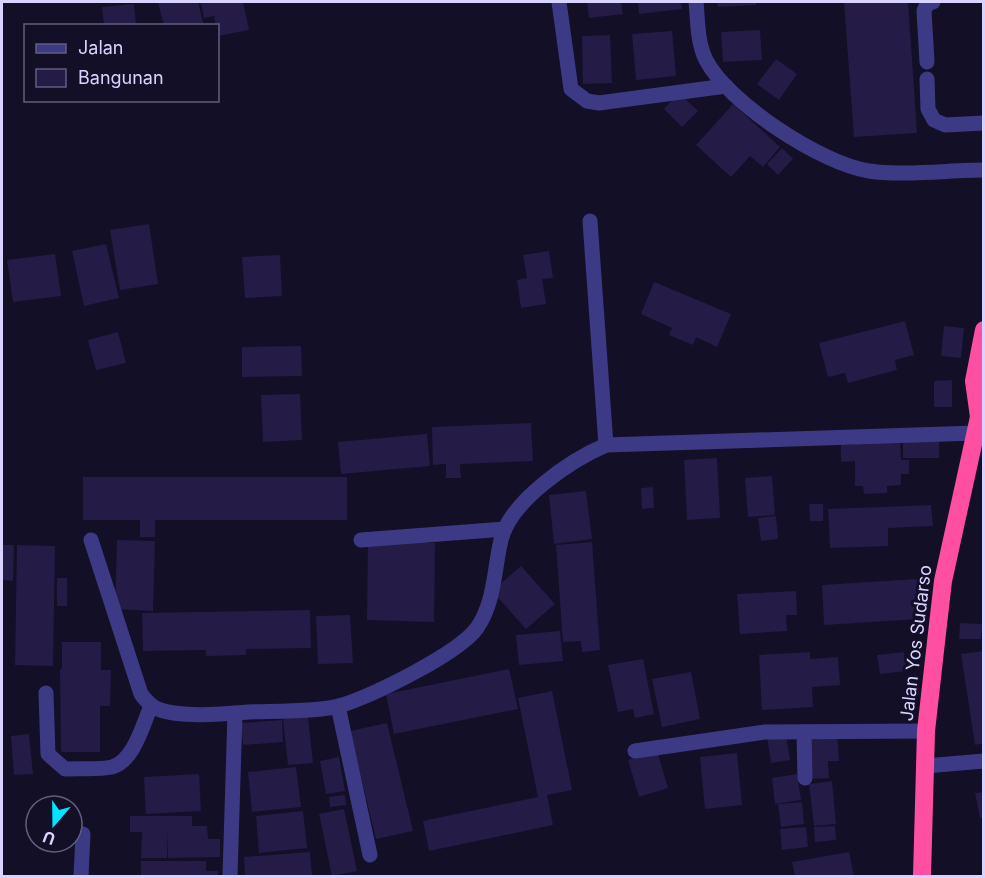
<svg xmlns="http://www.w3.org/2000/svg" width="985" height="878" font-family="Inter,sans-serif">
  <style>
    .building { fill: #241b47 }
    .lines { fill: none; stroke-linecap: round; stroke-linejoin: round }
    .minor { stroke: #3d3a85; stroke-width: 15 }
    .highway { stroke: #ff4fa3; stroke-width: 18 }
    .labels { text-anchor: middle; stroke-width: 6; stroke-linejoin: round; paint-order: stroke }
    .street-label { font-size: 18px; fill: #d9d4ff; stroke: #130f26 }
  </style>
  <rect width="100%" height="100%" fill="#130f26"/>
  <g class="building">
    <path d="M158,2H198L204,26H164Z"/>
    <path d="M201,2H243L249,30L218,36L214,16L204,18Z"/>
    <path d="M587,2H621L623,14L589,18Z"/>
    <path d="M638,2H681L682,9L639,14Z"/>
    <path d="M717,2H756V5L718,7Z"/>
    <path d="M844,2H908L917,133L854,137Z"/>
    <path d="M134,4L136,24L104,26L102,7Z"/>
    <path d="M760,30L762,60L723,62L721,32Z"/>
    <path d="M672,31L676,76L636,80L632,34Z"/>
    <path d="M610,35L612,83L583,84L582,36Z"/>
    <path d="M776,59L797,74L779,100L757,84Z"/>
    <path d="M679,93L698,111L682,127L664,109Z"/>
    <path d="M733,104L780,147L763,167L750,156L731,177L696,145Z"/>
    <path d="M782,148L793,159L778,175L767,164Z"/>
    <path d="M149,224L158,284L120,290L110,230Z"/>
    <path d="M106,244L119,298L84,306L72,251Z"/>
    <path d="M549,251L553,278L542,279L546,304L521,308L517,280L527,278L523,255Z"/>
    <path d="M55,254L61,296L13,302L7,260Z"/>
    <path d="M280,255L282,296L245,298L242,257Z"/>
    <path d="M654,282L731,314L717,347L696,337L693,345L669,335L672,328L641,314Z"/>
    <path d="M905,321L914,355L895,360L897,370L848,383L845,373L828,377L819,343Z"/>
    <path d="M944,326L964,328L961,358L941,356Z"/>
    <path d="M118,332L126,363L96,370L88,340Z"/>
    <path d="M301,346L302,376L242,377V347Z"/>
    <path d="M952,380V407H934V381Z"/>
    <path d="M300,394L302,440L263,442L261,395Z"/>
    <path d="M531,423L533,461L460,464L461,478H446V464L433,465L432,427Z"/>
    <path d="M427,434L430,466L341,474L338,442Z"/>
    <path d="M854,438H900L901,460H909V474H901V485L887,486V493L864,494L863,486H855V461L841,462V445H854Z"/>
    <rect x="903" y="438" width="36" height="20"/>
    <path d="M717,458L720,518L687,520L684,460Z"/>
    <path d="M772,476L775,515L748,517L745,478Z"/>
    <path d="M83,477H347V520H155V537H140V520H83Z"/>
    <path d="M653,487L654,508L642,509L641,488Z"/>
    <path d="M586,491L592,539L554,544L549,495Z"/>
    <path d="M809,504H823V521H810Z"/>
    <path d="M931,505L933,526L888,528V546L830,548L828,509Z"/>
    <path d="M776,516L778,539L761,541L758,518Z"/>
    <path d="M117,540L155,541L153,611L115,609Z"/>
    <path d="M368,541L435,543L434,622L367,620Z"/>
    <path d="M592,542L600,650L582,652L581,641L563,642L556,545Z"/>
    <path d="M2,545H14L13,581L2,580Z"/>
    <path d="M17,545L55,546L53,666L15,665Z"/>
    <path d="M521,566L555,604L526,629L492,591Z"/>
    <rect x="57" y="578" width="10" height="28"/>
    <path d="M918,579L920,619L824,625L822,585Z"/>
    <path d="M796,591L797,615H786L787,631L740,634L737,594Z"/>
    <path d="M310,610L311,648L246,649V655L206,656V650L143,651L142,613Z"/>
    <path d="M350,615L353,663L318,664L316,616Z"/>
    <path d="M960,623L982,624L981,639H959Z"/>
    <path d="M560,631L563,661L519,665L516,635Z"/>
    <path d="M62,642H101V670H111L110,706H100V752H61L60,669H62Z"/>
    <path d="M984,651V743L975,745L961,654Z"/>
    <path d="M810,652V659L838,657L840,685L812,687L813,707L762,710L759,655Z"/>
    <path d="M904,652L906,671L880,674L877,655Z"/>
    <path d="M643,659L654,714L635,718L633,709L618,712L608,665Z"/>
    <path d="M509,669L518,709L394,734L386,694Z"/>
    <path d="M691,672L700,719L662,727L652,679Z"/>
    <path d="M552,691L572,790L547,795L553,825L429,851L423,821L538,797L518,698Z"/>
    <path d="M308,717L313,763L288,765L283,719Z"/>
    <path d="M282,720L283,742L243,745L241,723Z"/>
    <path d="M387,723L413,831L376,839L350,731Z"/>
    <path d="M837,733L839,761H828L829,778L808,779L806,734Z"/>
    <path d="M29,734L33,774L14,775L11,736Z"/>
    <path d="M786,735L790,760L771,763L767,737Z"/>
    <path d="M657,751L668,788L639,797L628,760Z"/>
    <path d="M737,753L742,805L705,809L700,757Z"/>
    <path d="M339,757L345,791L326,794L320,761Z"/>
    <path d="M296,767L301,807L252,812L248,772Z"/>
    <path d="M199,774L201,811L146,814L144,777Z"/>
    <path d="M797,774L801,800L775,804L772,778Z"/>
    <path d="M832,781L836,824L814,826L809,784Z"/>
    <path d="M984,792V817L980,818L975,793Z"/>
    <path d="M345,795L346,805L330,807L329,797Z"/>
    <path d="M802,802L804,824L781,827L778,804Z"/>
    <path d="M344,809L357,871L332,876L319,814Z"/>
    <path d="M303,811L307,848L259,853L256,816Z"/>
    <path d="M130,816H192V826H207L208,839H220V857L168,858L167,830V858H141L142,832H130Z"/>
    <path d="M835,826L836,840L815,842L814,827Z"/>
    <path d="M806,827L808,847L782,850L780,829Z"/>
    <path d="M310,852L312,876H245L244,857Z"/>
    <path d="M849,852L854,876H795L792,862Z"/>
    <path d="M141,861H206V871H218V876H141Z"/>
  </g>
  <g class="lines">
    <g class="minor">
      <path d="M559,2L571,89L587,101L599,103L726,86"/>
      <path d="M696,2C698,21 697,42 706,60C728,103 822,164 869,171C900,176 951,170 984,170"/>
      <path d="M927,62L924,11L927,4L933,2"/>
      <path d="M927,79L928,109L934,120L945,125L984,123"/>
      <path d="M590,221L606,445"/>
      <path d="M91,540L141,694C146,700 150,706 158,709C180,718 224,714 248,712C274,711 316,712 339,706C372,696 458,654 477,628C495,602 494,569 501,540C510,501 571,460 606,445L976,433"/>
      <path d="M361,540L505,529"/>
      <path d="M46,693L48,754L65,769C80,768 98,770 112,767C134,761 143,724 151,706"/>
      <path d="M338,706L370,855"/>
      <path d="M804,732L805,778"/>
      <path d="M635,751L765,732L926,731"/>
      <path d="M925,766L984,761"/>
      <path d="M81,876L83,834"/>
      <path d="M230,876L235,713"/>
    </g>
    <g class="highway">
      <path d="M979,417L974,381L984,330"/>
      <path d="M922,876L926,731L936,642L943,581L979,417L984,409"/>
    </g>
  </g>
  <g class="labels">
    <g class="street-label">
      <text transform="translate(916 643) rotate(-83)" y="6">Jalan Yos Sudarso</text>
    </g>
  </g>
  <rect width="985" height="878" fill="none" stroke="#d9d4ff" stroke-width="6"/>
  <rect x="24" y="24" width="195" height="78" fill="#130f26" stroke="#625e7d" stroke-width="1.5"/>
  <rect x="36" y="44" width="30" height="9" fill="#3d3a85" stroke="#625e7d" stroke-width="1.5"/>
  <text x="78" y="54" font-size="18" fill="#d9d4ff">Jalan</text>
  <rect x="36" y="69" width="30" height="18" fill="#241b47" stroke="#625e7d" stroke-width="1.5"/>
  <text x="78" y="84" font-size="18" fill="#d9d4ff">Bangunan</text>
  <g transform="translate(54 824) rotate(200)"><circle r="28" fill="#130f26" stroke="#625e7d" stroke-width="1.5"/>
  <path d="M0-4.5L10 22L0 15L-10 22Z" fill="#00e5ff"/>
  <text y="-9" font-size="16" font-weight="bold" text-anchor="middle" fill="#d9d4ff">U</text>
  </g>
</svg>
